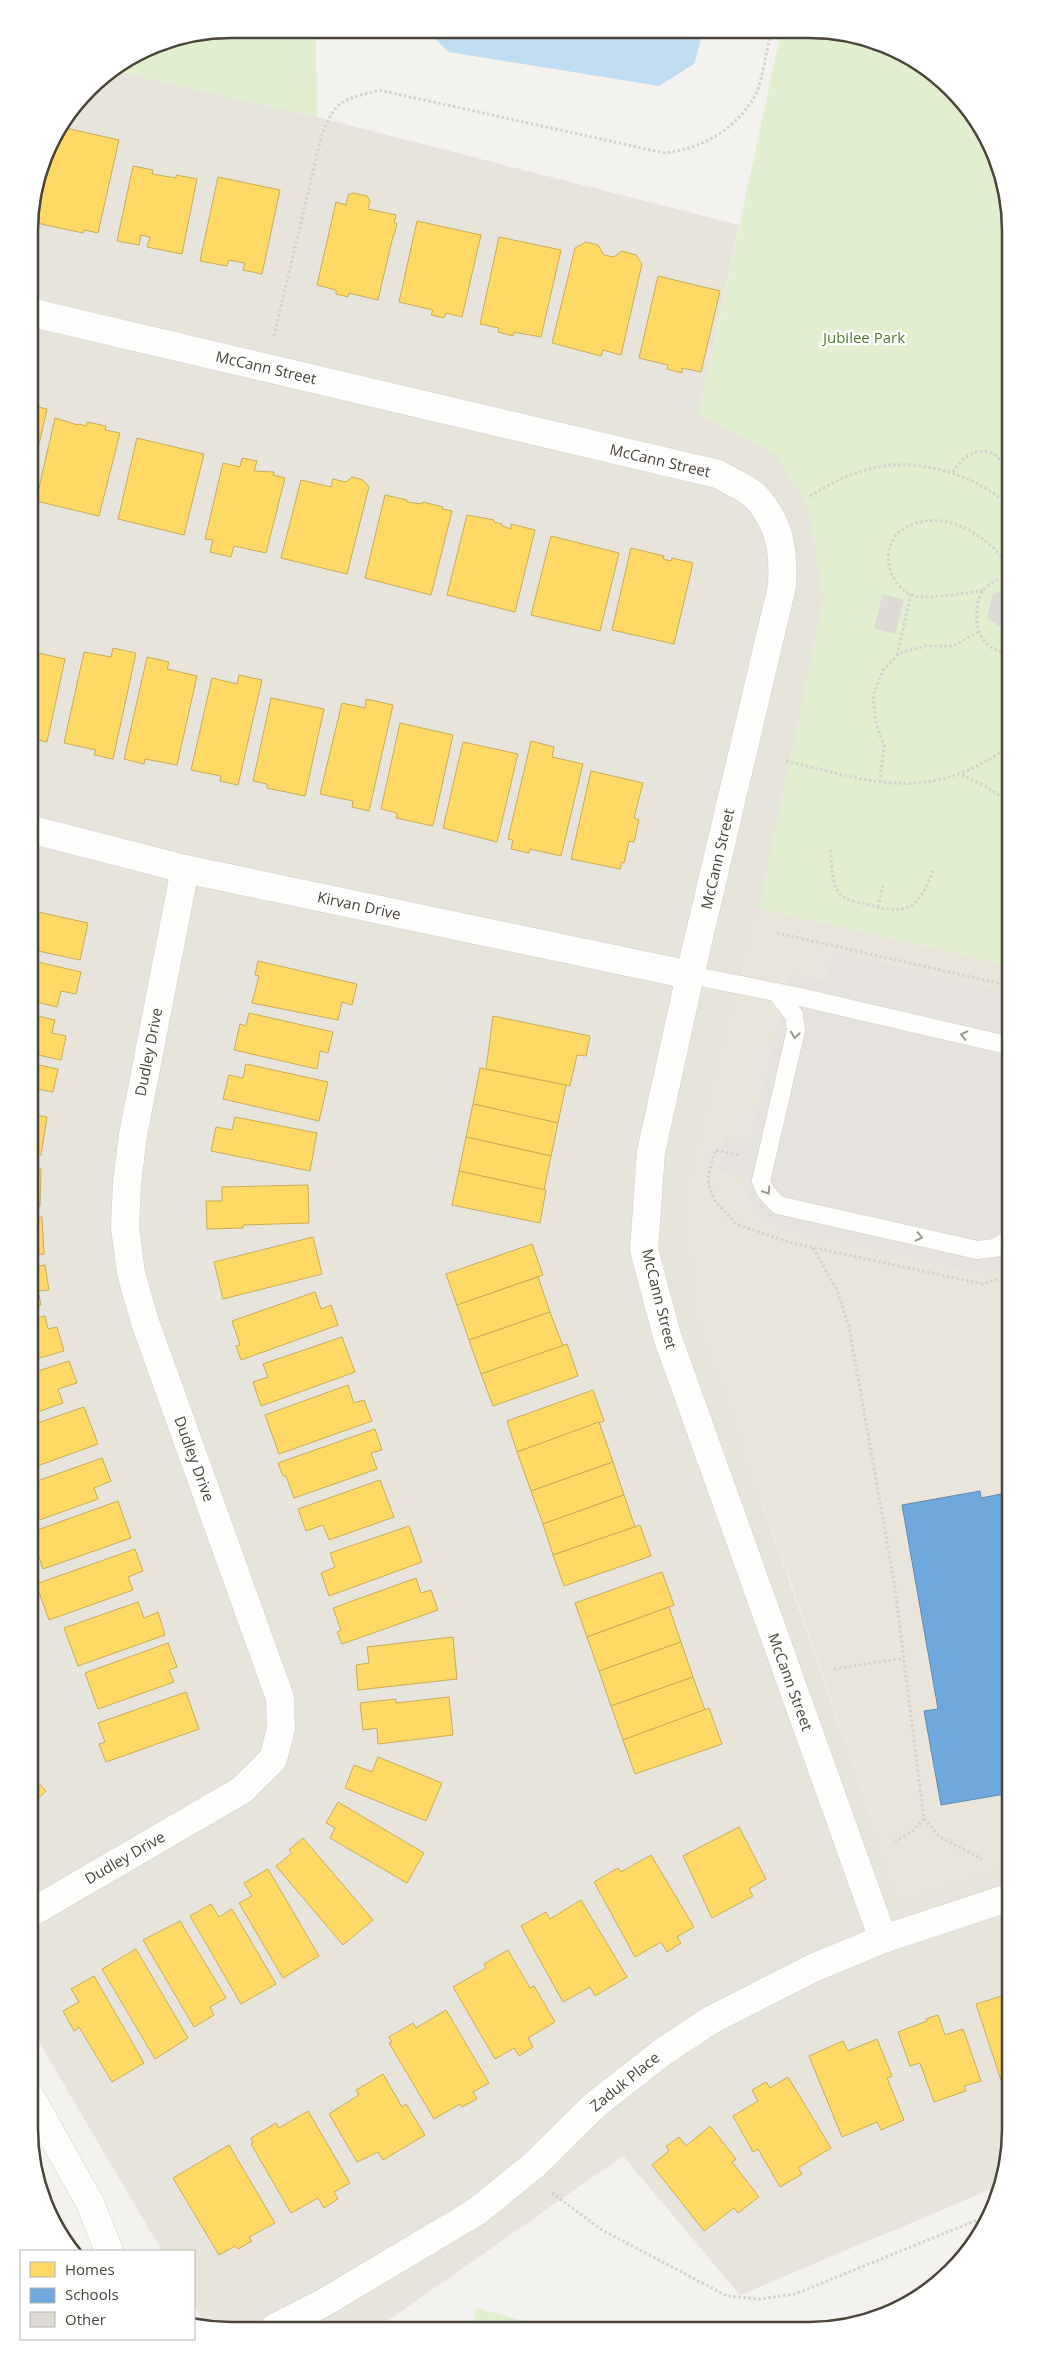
<svg xmlns="http://www.w3.org/2000/svg" width="1040" height="2360" font-family="'Open Sans',sans-serif">
  <style>
    .residential { fill: #e7e4dc }
    .education { fill: #eae5da }
    .green { fill: #e1eecf }
    .parking { fill: #e6e3df }
    .water { fill: #c0ddf1 }
    .homes { fill: #ffd966; stroke: #c9ac58 }
    .schools { fill: #6fa8dc; stroke: #648aab }
    .building { fill: #dedbd6; stroke: #dcd9d4 }
    .lines { fill: none; stroke-linecap: round; stroke-linejoin: round }
    .service-casing { stroke: #d2d0cb; stroke-width: 19 }
    .minor-casing { stroke: #d2d0cb; stroke-width: 29 }
    .path { stroke: #d3d2cc; stroke-width: 3; stroke-dasharray: 2.5 2.5; stroke-linecap: butt }
    .service { stroke: #fdfdfc; stroke-width: 18 }
    .minor { stroke: #fdfdfc; stroke-width: 28 }
    .oneway { stroke: #9b9791 }
    .labels { text-anchor: middle; stroke-width: 5; stroke-linejoin: round; paint-order: stroke }
    .park-label { font-size: 15px; fill: #4a7f2a; stroke: #fff }
    .street-label { font-size: 15px; fill: #4b4439; stroke: #fff }
    .rim { fill: none; stroke: #4b4439; stroke-width: 2.5 }
  </style>
  <rect width="100%" height="100%" fill="#f4f2ee"/>
  <path class="residential" d="M111,70L317,117L739,225L699,413L779,457L809,510L824,599L759,908L712,1093L743,1445L794,1595L900,1898L1011,1861V2143L1001,2185L740,2295L623,2156L376,2329L207,2328L194,2305V2251H162L29,2025V217L50,141L97,79Z"/>
  <path class="education" d="M759,908L1011,966V1861L900,1898L743,1445L696,1316L684,1197Z"/>
  <g class="green">
    <path d="M231,29H316L317,117L111,70L154,44Z"/>
    <path d="M781,32C801,32 830,29 850,33C922,49 983,106 1004,177C1009,194 1009,213 1011,230V966L759,908L824,599L809,510L779,457L699,413Z"/>
    <path d="M476,2308L557,2330L472,2329Z"/>
  </g>
  <path class="parking" d="M832,952L1011,993V1263L991,1271L976,1272L786,1230L770,1224L757,1215L745,1190L742,1176L717,1171L725,1134L750,1140L790,973L825,981Z"/>
  <path class="water" d="M425,30L703,32L694,64L659,86L449,52Z"/>
  <g class="homes">
    <path d="M61,127L119,140L98,233L84,230L83,233L32,222L51,140Z"/>
    <path d="M133,166L153,170L152,174L176,178V175L197,179L182,254L147,247L150,237L141,235L139,245L117,241Z"/>
    <path d="M218,177L280,190L262,274L243,270L245,263L229,260L227,266L200,261Z"/>
    <path d="M353,193L367,196L370,201L368,209L396,215L394,223H397L394,236H393L378,300L349,293L348,297L336,294V290L317,285L336,202L346,205L348,195Z"/>
    <path d="M417,221L481,235L462,317L446,313L444,318L431,315L433,310L399,302Z"/>
    <path d="M499,237L561,250L541,337L514,332L513,336L498,332L499,328L480,324Z"/>
    <path d="M586,242L598,245L604,255L614,257L622,251L636,255L642,264L621,355L603,350L601,356L552,343L575,248Z"/>
    <path d="M658,276L720,291L701,372L682,368V373L667,369L668,365L639,358Z"/>
    <path d="M29,405L47,409L29,488Z"/>
    <path d="M55,418L78,425L79,424L86,426L87,422L106,426L105,430L120,433L99,516L36,501Z"/>
    <path d="M137,438L204,454L184,535L118,519Z"/>
    <path d="M242,458L257,461L254,471L274,472L273,475L285,478L266,553L234,546L231,557L210,552L213,540L205,539L223,463L240,467Z"/>
    <path d="M352,477L363,480L369,487L347,574L281,558L301,480L331,487L333,479L346,482Z"/>
    <path d="M385,495L407,500V502L422,504L423,502L443,507L442,509L452,511L431,595L365,578Z"/>
    <path d="M467,515L494,520V522L502,524V526L511,529V524L535,530L515,612L447,595Z"/>
    <path d="M551,536L619,553L600,631L531,615Z"/>
    <path d="M631,548L664,556L663,559L671,561L672,558L693,563L674,644L612,630Z"/>
    <path d="M113,648L136,653L113,759L94,755L96,750L64,743L84,652L111,657Z"/>
    <path d="M29,651L65,659L47,742L29,738Z"/>
    <path d="M147,657L169,662L167,669L197,676L177,765L145,759L144,764L124,759Z"/>
    <path d="M239,675L262,680L238,785L220,781L221,776L191,770L212,678L237,684Z"/>
    <path d="M271,698L324,709L305,796L267,788V784L253,781Z"/>
    <path d="M366,699L393,705L369,811L352,807L353,801L320,794L342,703L365,708Z"/>
    <path d="M400,723L453,735L433,826L396,818L397,813L381,809Z"/>
    <path d="M531,741L554,747L552,757L583,764L561,856L530,849L529,853L511,849L513,840L508,839Z"/>
    <path d="M463,742L518,754L497,842L443,828Z"/>
    <path d="M591,771L643,783L634,818L639,820L634,842L629,841L624,863L622,862L620,869L571,859Z"/>
    <path d="M29,910L88,923L80,960L29,949Z"/>
    <path d="M29,960L81,972L76,994L61,991L57,1007L29,1000Z"/>
    <path d="M258,961L357,984L352,1005L342,1002L338,1020L252,1003L259,976L255,975Z"/>
    <path d="M249,1013L333,1032L328,1053L320,1051L317,1069L234,1050L240,1024L246,1026Z"/>
    <path d="M29,1014L55,1020L52,1033L66,1036L61,1060L29,1053Z"/>
    <path d="M493,1016L590,1036L586,1056L577,1055L570,1086L486,1069Z"/>
    <path d="M29,1063L58,1069L53,1092L37,1089L34,1103L29,1102Z"/>
    <path d="M246,1064L328,1082L319,1121L223,1099L229,1075L243,1078Z"/>
    <path d="M480,1068L566,1085L558,1123L473,1104Z"/>
    <path d="M473,1104L558,1123L551,1156L466,1137Z"/>
    <path d="M29,1114L47,1117L41,1155L29,1153Z"/>
    <path d="M235,1117L317,1133L310,1171L211,1151L216,1127L232,1130Z"/>
    <path d="M466,1137L551,1156L544,1190L459,1171Z"/>
    <path d="M29,1168L41,1169L40,1206H29Z"/>
    <path d="M459,1171L546,1190L540,1223L452,1205Z"/>
    <path d="M308,1185L309,1223L243,1225V1228L207,1229L206,1201H222V1187Z"/>
    <path d="M42,1217L44,1254L29,1255V1218Z"/>
    <path d="M313,1237L322,1274L223,1299L214,1262Z"/>
    <path d="M532,1244L543,1275L457,1305L446,1274Z"/>
    <path d="M45,1265L49,1290L38,1291L41,1305L29,1307V1268Z"/>
    <path d="M538,1277L550,1312L469,1340L457,1305Z"/>
    <path d="M315,1292L321,1309L331,1305L338,1325L241,1360L236,1346L240,1345L232,1321Z"/>
    <path d="M550,1312L563,1346L481,1374L469,1340Z"/>
    <path d="M45,1316L48,1329L57,1327L64,1351L29,1361V1320Z"/>
    <path d="M342,1337L355,1372L261,1406L253,1382L268,1377L263,1364Z"/>
    <path d="M567,1344L578,1376L493,1406L481,1374Z"/>
    <path d="M69,1361L77,1383L58,1389L63,1403L29,1415V1374Z"/>
    <path d="M348,1385L354,1403L364,1400L372,1421L279,1454L265,1415Z"/>
    <path d="M593,1390L604,1421L517,1452L507,1421Z"/>
    <path d="M84,1407L98,1444L29,1469V1426Z"/>
    <path d="M599,1422L613,1462L531,1491L517,1452Z"/>
    <path d="M375,1429L382,1450L371,1453L377,1469L294,1498L286,1476H283L278,1463Z"/>
    <path d="M102,1458L111,1481L94,1488L98,1499L31,1523L29,1484Z"/>
    <path d="M613,1462L624,1495L543,1524L531,1491Z"/>
    <path d="M380,1480L394,1517L329,1540L323,1525L306,1531L298,1509Z"/>
    <path d="M624,1495L635,1527L553,1555L543,1524Z"/>
    <path d="M118,1501L131,1538L43,1569L37,1551L32,1553L29,1545V1533Z"/>
    <path d="M640,1525L651,1556L564,1586L553,1555Z"/>
    <path d="M409,1526L422,1562L329,1596L321,1573L335,1567L330,1553Z"/>
    <path d="M135,1549L143,1571L128,1577L133,1590L49,1620L36,1584Z"/>
    <path d="M662,1572L674,1605L587,1637L575,1603Z"/>
    <path d="M416,1578L421,1593L431,1590L438,1610L342,1644L337,1632L341,1630L333,1608Z"/>
    <path d="M138,1602L144,1618L158,1612L165,1635L78,1666L64,1628Z"/>
    <path d="M669,1607L681,1642L599,1671L587,1637Z"/>
    <path d="M453,1637L457,1679L358,1690L356,1665L369,1663L367,1647Z"/>
    <path d="M681,1642L693,1677L611,1706L599,1671Z"/>
    <path d="M168,1643L177,1667L169,1670L174,1682L98,1709L85,1673Z"/>
    <path d="M693,1677L705,1710L623,1740L611,1706Z"/>
    <path d="M186,1692L199,1729L106,1762L99,1744L105,1742L98,1723Z"/>
    <path d="M449,1697L453,1735L378,1744L377,1728L363,1730L360,1703L396,1699V1703Z"/>
    <path d="M709,1708L722,1744L635,1774L623,1740Z"/>
    <path d="M378,1757L442,1783L426,1821L345,1788L354,1765L372,1772Z"/>
    <path d="M29,1773L46,1791L29,1807Z"/>
    <path d="M338,1802L424,1853L407,1883L330,1838L335,1828L326,1823Z"/>
    <path d="M739,1827L766,1879L749,1889L753,1896L712,1918L683,1856Z"/>
    <path d="M303,1838L373,1920L343,1945L276,1866L292,1853L289,1850Z"/>
    <path d="M651,1855L694,1927L677,1937L681,1943L667,1952L661,1942L635,1957L594,1882L618,1868L621,1872Z"/>
    <path d="M268,1869L319,1956L283,1978L239,1903L252,1896L244,1883Z"/>
    <path d="M581,1900L627,1977L595,1996L590,1987L563,2002L521,1926L546,1912L550,1919Z"/>
    <path d="M211,1904L219,1917L232,1909L276,1984L241,2004L190,1916Z"/>
    <path d="M180,1921L226,1998L210,2007L214,2015L194,2027L143,1940Z"/>
    <path d="M136,1949L188,2038L155,2059L102,1969Z"/>
    <path d="M508,1950L530,1988L534,1986L555,2022L528,2038L533,2047L519,2056L514,2048L495,2059L453,1987L486,1968L484,1964Z"/>
    <path d="M94,1976L144,2063L112,2082L79,2027L74,2031L63,2011L79,2002L71,1989Z"/>
    <path d="M1011,1989V2077L1001,2080L976,2004L1005,1995L1004,1991Z"/>
    <path d="M446,2010L489,2083L473,2092L477,2099L462,2107L460,2104L434,2119L389,2043L392,2042L389,2037L413,2023L416,2028Z"/>
    <path d="M938,2015L945,2035L963,2029L981,2081L964,2086L966,2091L934,2102L920,2063L910,2066L898,2032L927,2021L926,2019Z"/>
    <path d="M877,2039L892,2076L887,2078L904,2120L881,2130L877,2122L842,2137L809,2056L843,2041L848,2051Z"/>
    <path d="M383,2074L402,2107L406,2104L425,2135L383,2160L378,2152L357,2162L329,2114L359,2095L356,2090Z"/>
    <path d="M788,2077L831,2148L798,2168L802,2174L780,2187L758,2149L753,2152L733,2116L758,2101L752,2090L766,2082L770,2088Z"/>
    <path d="M308,2111L350,2183L334,2192L338,2199L324,2208L318,2198L291,2213L251,2144L253,2143L251,2138L276,2123L279,2128Z"/>
    <path d="M710,2126L736,2159L732,2162L759,2197L738,2213L734,2208L704,2231L652,2165L669,2151L666,2146L679,2137L686,2146Z"/>
    <path d="M229,2145L275,2223L249,2237L252,2241L238,2249L235,2246L219,2255L173,2178Z"/>
  </g>
  <path class="schools" d="M980,1491L981,1498L1011,1492V1793L941,1805L924,1711L938,1709L902,1505Z"/>
  <g class="building">
    <path d="M1011,588V631L1007,632L988,617L993,595Z"/>
    <path d="M883,595L903,600L895,633L875,628Z"/>
  </g>
  <g class="lines">
    <g class="service-casing">
      <g id="service">
        <path d="M690,975L800,997L1011,1046"/>
        <path d="M776,992L794,1015L796,1030L761,1181L766,1192L778,1205L977,1250L995,1248L1011,1238"/>
      </g>
    </g>
    <g class="minor-casing">
      <g id="minor">
        <path d="M29,312L718,474C729,481 746,487 755,496C780,523 784,551 782,586L690,975L651,1152L644,1250L667,1336L883,1939"/>
        <path d="M29,829L185,869L690,975"/>
        <path d="M29,1914L242,1790L273,1759L281,1729L280,1698L145,1322L131,1273L125,1227L127,1183L133,1135L185,869"/>
        <path d="M29,2094L90,2203L109,2251"/>
        <path d="M274,2328L325,2302L476,2212L534,2165L596,2104L664,2051L711,2020L813,1968L883,1939L1011,1897"/>
      </g>
    </g>
    <g class="path">
      <path d="M274,336L321,138C335,99 341,101 379,90L664,153C702,149 735,130 755,96C762,83 767,48 771,32"/>
      <path d="M953,472C977,431 1021,457 1001,497"/>
      <path d="M810,496C832,483 852,472 877,467C920,458 982,476 1011,509"/>
      <path d="M983,591C967,592 927,600 915,596C890,588 879,553 898,533C905,526 915,523 925,521C962,517 989,541 1011,567"/>
      <path d="M897,655L911,594"/>
      <path d="M1011,655C988,651 974,635 977,611C977,604 979,595 984,589C992,582 1002,578 1011,573"/>
      <path d="M786,761C877,783 929,804 1011,745"/>
      <path d="M962,775L985,786L1011,803"/>
      <path d="M880,782L884,746L876,723L873,696L883,670L900,653L925,646H953L978,632"/>
      <path d="M830,850C832,862 831,885 840,894C846,901 858,902 866,904C906,916 918,910 933,871"/>
      <path d="M878,907L883,886"/>
      <path d="M777,933L1011,986"/>
      <path d="M738,1155L715,1150L708,1177L710,1189L715,1201L736,1224L792,1243L983,1284L1005,1276"/>
      <path d="M813,1248L837,1290L849,1327L894,1581L924,1819L912,1832L895,1841"/>
      <path d="M834,1669L904,1658"/>
      <path d="M924,1819L940,1837L982,1859"/>
      <path d="M552,2193L602,2230L727,2296L760,2299L795,2294L992,2214"/>
    </g>
    <use href="#service" class="service"/>
    <use href="#minor" class="minor"/>
  </g>
  <defs><path id="oneway-chevron" d="M-2-3.5L2.5 0L-2 3.5" fill="none" stroke-width="1.6" stroke-linecap="round" stroke-linejoin="round" transform="scale(1.25)"/></defs>
  <g class="oneway">
    <use href="#oneway-chevron" transform="translate(795 1035) rotate(99)"/>
    <use href="#oneway-chevron" transform="translate(964 1035) rotate(-167)"/>
    <use href="#oneway-chevron" transform="translate(767 1191) rotate(57)"/>
    <use href="#oneway-chevron" transform="translate(919 1237) rotate(13)"/>
  </g>
  <g class="labels">
    <g class="park-label">
      <text x="864" y="343">Jubilee Park</text>
    </g>
    <g class="street-label">
      <text transform="translate(266 368) rotate(13)" y="5">McCann Street</text>
      <text transform="translate(660 461) rotate(13)" y="5">McCann Street</text>
      <text transform="translate(718 859) rotate(-77)" y="5">McCann Street</text>
      <text transform="translate(359 906) rotate(12)" y="5">Kirvan Drive</text>
      <text transform="translate(149 1052) rotate(-79)" y="5">Dudley Drive</text>
      <text transform="translate(659 1299) rotate(76)" y="5">McCann Street</text>
      <text transform="translate(194 1459) rotate(70)" y="5">Dudley Drive</text>
      <text transform="translate(790 1682) rotate(70)" y="5">McCann Street</text>
      <text transform="translate(125 1858) rotate(-30)" y="5">Dudley Drive</text>
      <text transform="translate(625 2082) rotate(-39)" y="5">Zaduk Place</text>
    </g>
  </g>
  <path d="M0 0H1040V2360H0ZM231 38H809A193 193 0 0 1 1002 231V2129A193 193 0 0 1 809 2322H231A193 193 0 0 1 38 2129V231A193 193 0 0 1 231 38Z" fill="#fff" fill-rule="evenodd"/>
  <path class="rim" d="M231 38H809A193 193 0 0 1 1002 231V2129A193 193 0 0 1 809 2322H231A193 193 0 0 1 38 2129V231A193 193 0 0 1 231 38Z"/>
  <rect x="20" y="2250" width="175" height="90" fill="#ffffff" stroke="#b7b4b0"/>
  <rect x="30" y="2262" width="25" height="15" fill="#ffd966" stroke="#b7b4b0"/>
  <text x="65" y="2275" font-size="15" fill="#4b4439">Homes</text>
  <rect x="30" y="2288" width="25" height="15" fill="#6fa8dc" stroke="#b7b4b0"/>
  <text x="65" y="2300" font-size="15" fill="#4b4439">Schools</text>
  <rect x="30" y="2312" width="25" height="15" fill="#dedbd6" stroke="#b7b4b0"/>
  <text x="65" y="2325" font-size="15" fill="#4b4439">Other</text>
</svg>
